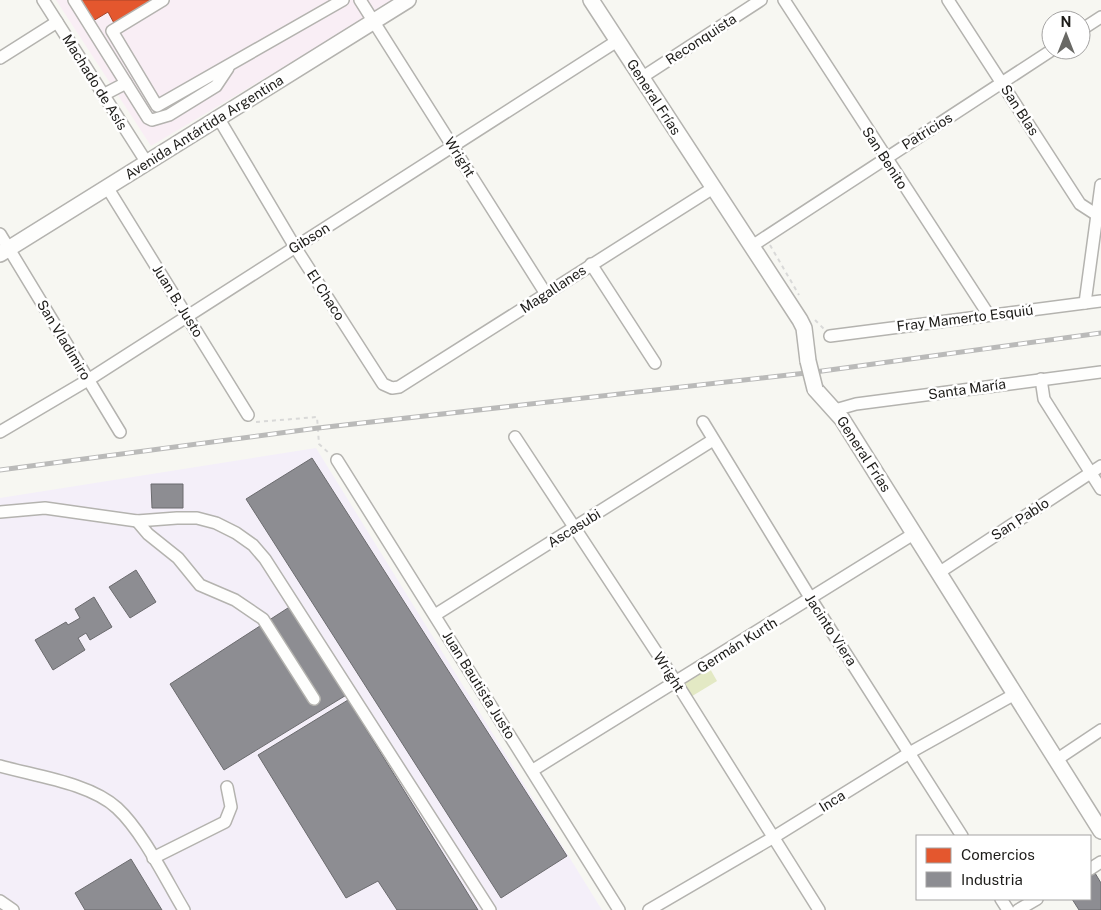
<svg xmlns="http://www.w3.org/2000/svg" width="1101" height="910" font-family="'Public Sans',sans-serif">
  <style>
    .commercial { fill: #f9eef5 }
    .industrial { fill: #f4eff9 }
    .green { fill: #e3e9c4 }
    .shops { fill: #e4572e; stroke: #a84528 }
    .industry { fill: #8d8d92; stroke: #6b6b6e }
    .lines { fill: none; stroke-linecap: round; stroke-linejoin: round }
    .minor-casing { stroke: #b4b3af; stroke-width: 14 }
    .major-casing { stroke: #b4b3af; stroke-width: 18 }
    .path { stroke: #d9d9d8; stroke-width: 2; stroke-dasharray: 4 4; stroke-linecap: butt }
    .minor { stroke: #fefefd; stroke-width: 11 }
    .major { stroke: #fefefd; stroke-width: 15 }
    .rail-casing { stroke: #babab9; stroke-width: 5 }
    .rail { stroke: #fff; stroke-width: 3; stroke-dasharray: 9; stroke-linecap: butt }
    .major-bridge-casing { stroke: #b4b3af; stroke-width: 18; stroke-linecap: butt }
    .major-bridge { stroke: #fefefd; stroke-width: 15 }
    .labels { text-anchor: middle; stroke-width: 5; stroke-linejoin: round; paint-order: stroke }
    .street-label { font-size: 14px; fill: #1d1c19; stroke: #fff }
  </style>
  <rect width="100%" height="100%" fill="#f7f7f2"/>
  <path class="commercial" d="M56,0H396L151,146Z"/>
  <path class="industrial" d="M316,448L602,910H0V498Z"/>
  <path class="green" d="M709,667L717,681L689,698L681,684Z"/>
  <path class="shops" d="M80,0H156L115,25L108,12L93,21Z"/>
  <g class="industry">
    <path d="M312,458L567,856L501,898L246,499Z"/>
    <path d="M151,484H183V508H152Z"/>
    <path d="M136,570L156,602L130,618L109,587Z"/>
    <path d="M94,597L112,627L90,640L86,633L78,638L85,650L53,670L35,640L66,622L68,625L80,618L75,609Z"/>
    <path d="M291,606L348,694L224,770L170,684Z"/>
    <path d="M348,700L478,910H397L378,881L346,898L258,755Z"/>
    <path d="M131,859L162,910H85L75,893Z"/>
    <path d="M1095,873L1101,883V910H1079L1072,899H1090V876Z"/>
  </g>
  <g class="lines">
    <g class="minor-casing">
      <g id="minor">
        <path d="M43,0L147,163"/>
        <path d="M74,0L126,83"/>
        <path d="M163,0L112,31L157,106L343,0"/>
        <path d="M360,0L546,294"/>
        <path d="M784,0L988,314"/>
        <path d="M948,0L1080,204L1097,215"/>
        <path d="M1081,30L1101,17"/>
        <path d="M0,58L57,22"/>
        <path d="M641,78L761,0"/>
        <path d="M103,95L126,83L148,118L152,120L169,115L216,86L228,68"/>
        <path d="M219,119L295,247L383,384L392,388L399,387L713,188"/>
        <path d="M107,187L248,415"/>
        <path d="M0,234L120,432"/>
        <path d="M752,246L1052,50"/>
        <path d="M591,264L655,363"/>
        <path d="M1085,303L1101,185"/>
        <path d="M830,336L1101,301"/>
        <path d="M1041,379L1044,399L1101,489"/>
        <path d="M835,410L856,404L1101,372"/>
        <path d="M703,422L811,599L962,836"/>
        <path d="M0,432L88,380L617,41"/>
        <path d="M515,437L676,682L819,910"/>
        <path d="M337,460L619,910"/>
        <path d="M0,512L45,508L137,521L177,518H197L216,523L236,533L253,545L265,559L490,910"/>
        <path d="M137,521L148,534L178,558L200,585L235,600L263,619L314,699"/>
        <path d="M940,572L1101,466"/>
        <path d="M435,615L713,440"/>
        <path d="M1056,760L1101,730"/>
        <path d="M0,766C35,776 90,783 117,808C143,832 166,880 184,910"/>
        <path d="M533,770L915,533"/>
        <path d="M153,858L225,822L231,807L227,787"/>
        <path d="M1090,869L1101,862"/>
        <path d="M1001,899L1008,910"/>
        <path d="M0,901L13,910"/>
        <path d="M649,910L774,837L911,752L1015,694"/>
        <path d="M1018,910L1037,899"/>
      </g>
    </g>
    <g class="major-casing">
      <g id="major">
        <path d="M591,0L800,320L804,328L808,361"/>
        <path d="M0,254L408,0"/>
        <path d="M815,389L842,419L1101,831"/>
      </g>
    </g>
    <g class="path">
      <path d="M770,245L799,295"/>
      <path d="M815,320L824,329"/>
      <path d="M256,422L317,417L319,444L330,454"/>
    </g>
    <use href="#minor" class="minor"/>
    <use href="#major" class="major"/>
    <g class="rail-casing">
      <path id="rail" d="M0,470L318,428L815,372L1101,333"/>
    </g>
    <use href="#rail" class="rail"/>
    <g class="major-bridge-casing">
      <path id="major-bridge" d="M808,361L815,389"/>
    </g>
    <use href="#major-bridge" class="major-bridge"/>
  </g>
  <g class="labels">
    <g class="street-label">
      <text transform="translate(701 39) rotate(-33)" y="5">Reconquista</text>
      <text transform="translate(95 82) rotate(58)" y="5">Machado de Asís</text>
      <text transform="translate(654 97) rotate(57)" y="5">General Frías</text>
      <text transform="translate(1020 110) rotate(57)" y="5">San Blas</text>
      <text transform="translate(204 127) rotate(-32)" y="5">Avenida Antártida Argentina</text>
      <text transform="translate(927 131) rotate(-32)" y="5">Patricios</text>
      <text transform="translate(460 157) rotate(58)" y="5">Wright</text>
      <text transform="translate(885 158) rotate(57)" y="5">San Benito</text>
      <text transform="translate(309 238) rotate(-32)" y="5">Gibson</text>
      <text transform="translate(553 289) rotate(-33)" y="5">Magallanes</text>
      <text transform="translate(326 295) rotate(57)" y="5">El Chaco</text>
      <text transform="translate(178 301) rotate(58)" y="5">Juan B. Justo</text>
      <text transform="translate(965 318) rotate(-7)" y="5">Fray Mamerto Esquiú</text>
      <text transform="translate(64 340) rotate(59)" y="5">San Vladimiro</text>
      <text transform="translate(967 389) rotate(-8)" y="5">Santa María</text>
      <text transform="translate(864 454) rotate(57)" y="5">General Frías</text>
      <text transform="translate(1020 519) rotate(-33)" y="5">San Pablo</text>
      <text transform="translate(574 528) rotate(-32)" y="5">Ascasubi</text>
      <text transform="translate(831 630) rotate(57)" y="5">Jacinto Viera</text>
      <text transform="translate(737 645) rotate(-32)" y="5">Germán Kurth</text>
      <text transform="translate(669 672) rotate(57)" y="5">Wright</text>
      <text transform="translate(479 685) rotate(58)" y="5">Juan Bautista Justo</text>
      <text transform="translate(832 801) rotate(-32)" y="5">Inca</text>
    </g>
  </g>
  <rect x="916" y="835" width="175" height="65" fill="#ffffff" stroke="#a5a4a3"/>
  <rect x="926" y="848" width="25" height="15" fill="#e4572e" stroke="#a5a4a3"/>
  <text x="961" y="860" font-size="15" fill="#1d1c19">Comercios</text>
  <rect x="926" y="872" width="25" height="15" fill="#8d8d92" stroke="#a5a4a3"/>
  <text x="961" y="885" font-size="15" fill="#1d1c19">Industria</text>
  <g transform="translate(1066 35)"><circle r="24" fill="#ffffff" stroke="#a5a4a3"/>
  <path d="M0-4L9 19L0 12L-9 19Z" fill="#696965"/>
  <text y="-8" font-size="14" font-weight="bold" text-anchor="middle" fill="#1d1c19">N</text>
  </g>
</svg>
